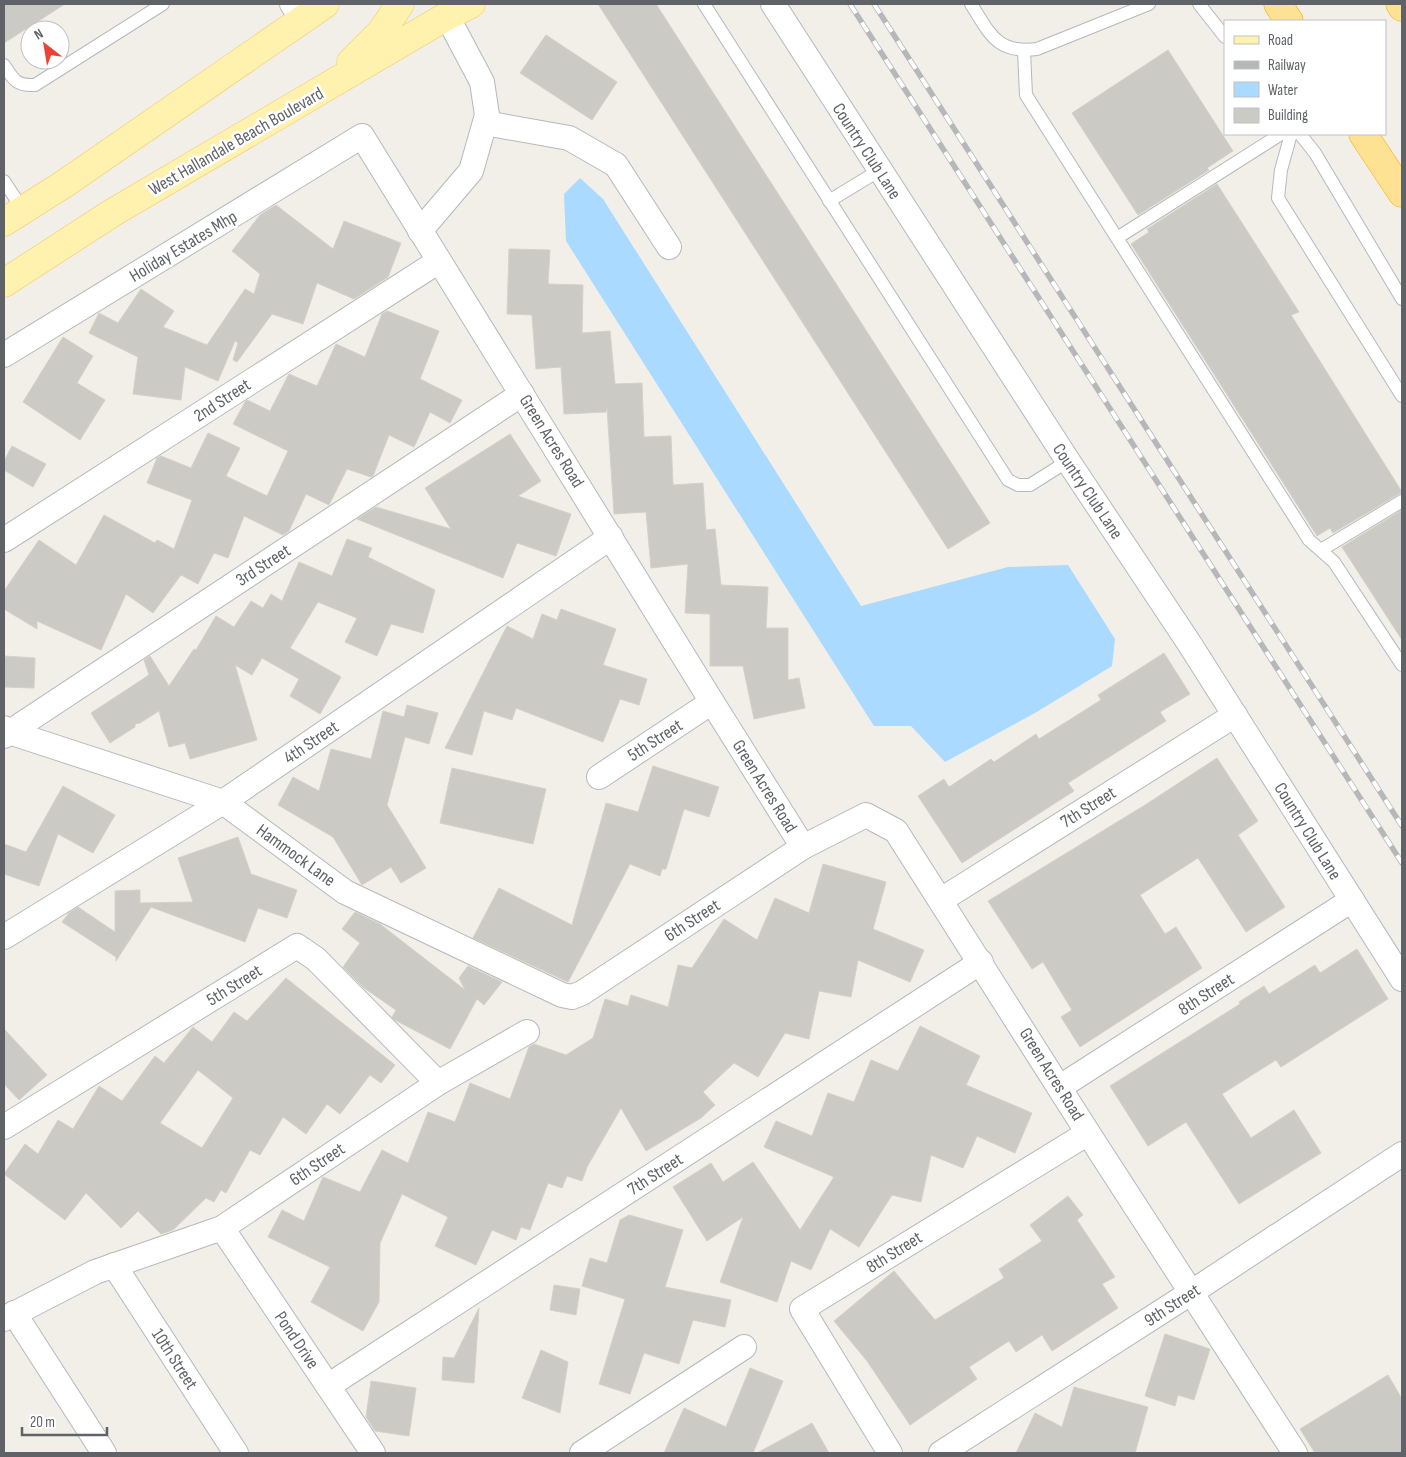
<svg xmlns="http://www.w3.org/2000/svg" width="1406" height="1457" font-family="'Sofia Sans Condensed',sans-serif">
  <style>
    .water { fill: #aadaff }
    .building { fill: #cccac5; stroke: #d6d1c6; fill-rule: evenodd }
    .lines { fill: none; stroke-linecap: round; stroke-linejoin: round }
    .service-casing { stroke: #b5b8bc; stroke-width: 14 }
    .minor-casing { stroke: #b5b8bc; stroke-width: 26 }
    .primary-casing { stroke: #f2c960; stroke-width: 29 }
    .motorway-casing { stroke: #f9ab00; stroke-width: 29 }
    .service { stroke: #fff; stroke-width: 12 }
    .minor { stroke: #fff; stroke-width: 24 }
    .primary { stroke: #fff2af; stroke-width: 28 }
    .motorway { stroke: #fde293; stroke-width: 28 }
    .rail-casing { stroke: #b6b7b8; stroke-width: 5.5 }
    .rail { stroke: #fff; stroke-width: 4; stroke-dasharray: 11; stroke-linecap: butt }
    .labels { text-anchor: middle; stroke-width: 5; stroke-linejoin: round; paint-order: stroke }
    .street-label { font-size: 18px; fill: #5f6368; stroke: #fff }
  </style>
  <rect width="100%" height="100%" fill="#f1efe8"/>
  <path class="water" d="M580,178L603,199L861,606L1008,567L1068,565L1115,639L1112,666L1035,713L945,762L911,726H874L566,241L564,194Z"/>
  <g class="building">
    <path d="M4,4H65L4,43Z"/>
    <path d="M598,4H656L990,523L948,549Z"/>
    <path d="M546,35L617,82L592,120L520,73Z"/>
    <path d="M1168,50L1233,151L1207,168L1209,170L1138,215L1072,113Z"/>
    <path d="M1217,184L1299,312L1291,315L1402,492L1333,533L1330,528L1317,536L1131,244L1149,232L1147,229Z"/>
    <path d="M276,205L333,249L344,221L401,243L388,277L354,299L317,283L303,324L272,314L237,362L233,360L238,343L235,341L218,381L185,367L181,400L133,394L138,357L89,333L99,313L118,323L141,289L174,311L163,327L207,345L245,289L254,294L260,274L232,251L260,215Z"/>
    <path d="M509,249L550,250L548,284L583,285L582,333L610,331L615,384L642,383L644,437L671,436L673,485L703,483L706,530L715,529L721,585L768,587L766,628H788V680L799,678L805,708L754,719L743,666H710V614L685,613L688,564L651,568L646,512L614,514L607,408L606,412L564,414L561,367L536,369L532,315L507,314Z"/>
    <path d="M387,311L439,331L420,379L462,400L450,423L430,412L414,447L389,435L373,476L371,477L347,469L329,505L306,494L289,531L283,535L244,516L228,558L214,553L198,584L181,575L153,613L126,594L101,650L37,621V629L4,609V591L39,540L76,565L104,515L155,543L157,540L174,549L192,500L147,483L157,458L161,456L191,468L208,433L240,448L226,476L267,496L288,451L233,424L245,402L247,400L270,411L289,374L317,386L336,344L365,357L382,314Z"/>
    <path d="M63,337L93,356L77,383L105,400L80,440L23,402Z"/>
    <path d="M510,434L541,481L518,496L571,514L556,556L517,543L503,578L357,519L376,507L451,529L425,488Z"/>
    <path d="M12,446L46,464L33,487L4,470V461Z"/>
    <path d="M1402,510V640L1342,547Z"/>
    <path d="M347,539L372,548L368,557L435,590L423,633L391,624L377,656L345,642L357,618L318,602L290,648L341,677L320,714L290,696L299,679L262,658L252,675L235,665L257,740L190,759L185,743L169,747L159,711L140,723L135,724V727L110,743L91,713L149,675L144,660L150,656L169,686L194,649L196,650L216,616L234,627L251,601L263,608L271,594L282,601L299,562L332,576Z"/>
    <path d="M561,609L616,629L603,665L647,679L639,705L620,699L603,742L516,708L512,720L484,711L472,755L445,748L507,626L533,639L542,614L557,620Z"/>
    <path d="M1164,653L1190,694L1160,712L1166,721L1068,783L1074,791L962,863L918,796L944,779L949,787L991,759L994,762L1036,734L1039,739L1101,700L1098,695Z"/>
    <path d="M4,656L35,658L34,688L4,687Z"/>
    <path d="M407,705L438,713L429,744L405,737L387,805L426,868L401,883L391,867L362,885L333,837L278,805L293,777L319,791L331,749L371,759L383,711L404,717Z"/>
    <path d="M1217,758L1258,821L1238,835L1285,907L1246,932L1198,858L1140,895L1165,934L1176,927L1202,968L1080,1047L1061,1017L1072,1010L1043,962L1032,969L988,901L1145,805Z"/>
    <path d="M653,766L719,787L709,817L684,809L666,869H662L660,876L630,864L568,982L473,938L499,888L572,925L606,803L638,812Z"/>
    <path d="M452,768L546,789L533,844L440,823Z"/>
    <path d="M63,786L115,815L93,853L58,834L39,886L4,874V844L26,852Z"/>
    <path d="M238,837L251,874L297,890L287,918L258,908L245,942L151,907L116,961V957L62,922L69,913L78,907L115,932V891L140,890V903L193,902L178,858Z"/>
    <path d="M823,864L886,882L873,929L924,950L910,982L858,960L851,997L819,991L809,1039L785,1033L758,1077L734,1063L703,1092L715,1105L701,1118L646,1151L621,1108L587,1167L582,1181L567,1176L562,1188L548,1183L530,1230L521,1227L516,1240L492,1230L476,1265L435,1246L448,1217L402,1194L380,1243L379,1302L363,1331L311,1302L330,1267L268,1237L282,1210L304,1221L323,1177L360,1192L382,1150L408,1163L428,1112L455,1122L470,1083L510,1099L529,1047L534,1044L566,1055L593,1038L605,999L628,1006L631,995L668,1007L678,965L692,968L724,919L757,940L775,898L809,913Z"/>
    <path d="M355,912L380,924L465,990L459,978L468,966L502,982L484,1005L477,999L450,1049L395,1020L392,1017L396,1010L364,988L343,967L360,943L342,929Z"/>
    <path d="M1357,949L1388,999L1281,1067L1276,1060L1222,1094L1251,1138L1294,1110L1321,1153L1239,1204L1186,1122L1148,1146L1110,1086L1240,1004L1239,1002L1264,986L1269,994L1315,965L1320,973Z"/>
    <path d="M286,978L395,1065L381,1083L370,1075L340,1114L327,1104L306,1134L283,1117L260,1155L250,1150L226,1193L221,1190L214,1202L206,1198L173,1230L161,1234L138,1211L121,1228L86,1193L65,1220L4,1174L25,1144L38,1154L58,1120L73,1129L99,1086L122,1101L155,1056L164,1063L193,1027L212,1042L234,1012L247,1021ZM198,1070L233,1098L202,1148L160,1123Z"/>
    <path d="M920,1026L980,1056L966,1085L1032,1113L1015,1153L977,1136L963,1168L931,1155L921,1202L892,1195L859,1247L830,1229L811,1270L791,1261L777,1302L720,1282L743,1217L707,1241L673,1187L711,1163L723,1182L753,1162L800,1230L834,1177L764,1147L776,1121L812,1136L828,1093L854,1102L871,1060L898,1071Z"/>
    <path d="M4,1029L47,1075L19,1100L4,1084Z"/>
    <path d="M1068,1196L1083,1215L1077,1220L1115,1277L1102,1284L1118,1308L1052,1351L1042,1335L1016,1352L1009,1341L969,1367L977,1379L910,1425L867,1361L834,1321L894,1271L935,1320L1004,1278L999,1269L1042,1241L1030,1225Z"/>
    <path d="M629,1215L683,1230L665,1287L731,1300L725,1327L693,1320L679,1364L644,1353L630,1394L599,1384L625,1299L582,1286L590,1258L607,1263L620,1220Z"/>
    <path d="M554,1285L580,1289L576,1315L550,1310Z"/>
    <path d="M479,1308L474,1383L442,1380L443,1357L454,1358Z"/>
    <path d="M1165,1334L1210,1349L1194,1400L1178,1395L1175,1406L1145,1396Z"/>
    <path d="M541,1350L568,1362L560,1413L522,1398Z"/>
    <path d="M750,1368L783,1381L753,1453H664L684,1408L726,1427Z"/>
    <path d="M1388,1375L1402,1399V1453H1315L1300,1429Z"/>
    <path d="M371,1381L416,1388L409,1436L375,1431L366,1417Z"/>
    <path d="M1074,1387L1148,1407L1135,1453H1016L1035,1413L1062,1427Z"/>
    <path d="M812,1423L829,1453H757Z"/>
  </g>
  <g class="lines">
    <g class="service-casing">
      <g id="service">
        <path d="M704,4L1008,480L1018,485H1030L1068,461"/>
        <path d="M971,4C990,34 997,54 1037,49L1149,4"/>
        <path d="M1199,4L1225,37"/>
        <path d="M1024,51L1026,95L1309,540L1334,562L1402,665"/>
        <path d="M4,65C13,79 16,86 35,85L163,4"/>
        <path d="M1291,134L1281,170L1278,198L1402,396"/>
        <path d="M1300,134L1315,153L1402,299"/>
        <path d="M4,181L23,210"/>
        <path d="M829,201L880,170"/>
        <path d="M1117,238L1281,134"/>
        <path d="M1321,550L1402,501"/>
      </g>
    </g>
    <g class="minor-casing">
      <g id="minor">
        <path d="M292,4L303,20"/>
        <path d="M773,4L1068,461L1189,643L1402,979"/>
        <path d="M485,123L569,138L616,165L669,247"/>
        <path d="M420,231L471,171L487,115L482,82L447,16"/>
        <path d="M4,355L362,136L712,702L803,847"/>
        <path d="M4,540L439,261"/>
        <path d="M4,728L9,732L223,802L345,892L562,995L572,997L582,993L803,847L866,815L896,831L1088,1133L1295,1453H1294"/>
        <path d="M4,736L522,394"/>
        <path d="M599,777L712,702"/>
        <path d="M941,900L1235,715"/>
        <path d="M4,937L223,802L611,537"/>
        <path d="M1060,1087L1352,900"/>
        <path d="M4,1127L297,946L316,959L438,1083"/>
        <path d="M222,1228L373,1453"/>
        <path d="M114,1265L236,1453"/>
        <path d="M14,1313L104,1453"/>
        <path d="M4,1319L95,1272L222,1228L438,1083L527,1032"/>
        <path d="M328,1386L981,962"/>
        <path d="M582,1453L744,1347"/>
        <path d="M890,1453L802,1309L1088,1133"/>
        <path d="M941,1453L1192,1292L1402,1154"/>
      </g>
    </g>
    <g class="primary-casing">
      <g id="primary">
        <path d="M351,62L382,31L400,4"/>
        <path d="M4,222L64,184L325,4"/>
        <path d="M4,283L112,213L447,16L471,4"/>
      </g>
    </g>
    <g class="motorway-casing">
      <g id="motorway">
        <path d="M1278,4L1289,21"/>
        <path d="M1400,4L1402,7"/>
        <path d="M1363,134L1402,193"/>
      </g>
    </g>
    <use href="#service" class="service"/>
    <use href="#minor" class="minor"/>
    <use href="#primary" class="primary"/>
    <use href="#motorway" class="motorway"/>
    <g class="rail-casing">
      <g id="rail">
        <path d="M850,4L1402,863"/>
        <path d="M874,4L1402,826"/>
      </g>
    </g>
    <use href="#rail" class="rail"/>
  </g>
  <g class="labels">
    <g class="street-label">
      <text transform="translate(236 141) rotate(-30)" y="6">West Hallandale Beach Boulevard</text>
      <text transform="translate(867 151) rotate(57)" y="6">Country Club Lane</text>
      <text transform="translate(183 246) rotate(-31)" y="6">Holiday Estates Mhp</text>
      <text transform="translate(222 400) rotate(-33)" y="6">2nd Street</text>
      <text transform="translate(552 441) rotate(58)" y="6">Green Acres Road</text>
      <text transform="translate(1088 491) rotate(56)" y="6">Country Club Lane</text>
      <text transform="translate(263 565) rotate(-33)" y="6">3rd Street</text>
      <text transform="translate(655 740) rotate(-33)" y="6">5th Street</text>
      <text transform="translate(311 742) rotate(-34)" y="6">4th Street</text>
      <text transform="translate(765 786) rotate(58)" y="6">Green Acres Road</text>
      <text transform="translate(1088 807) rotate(-32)" y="6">7th Street</text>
      <text transform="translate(1308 831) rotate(58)" y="6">Country Club Lane</text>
      <text transform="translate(296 855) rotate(36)" y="6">Hammock Lane</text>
      <text transform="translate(692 920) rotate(-33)" y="6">6th Street</text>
      <text transform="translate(234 985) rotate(-32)" y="6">5th Street</text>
      <text transform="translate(1206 994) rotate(-33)" y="6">8th Street</text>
      <text transform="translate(1052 1074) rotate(58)" y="6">Green Acres Road</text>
      <text transform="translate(317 1164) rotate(-34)" y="6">6th Street</text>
      <text transform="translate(655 1174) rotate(-33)" y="6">7th Street</text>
      <text transform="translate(894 1252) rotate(-32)" y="6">8th Street</text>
      <text transform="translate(1172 1305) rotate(-33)" y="6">9th Street</text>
      <text transform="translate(297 1340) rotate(56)" y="6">Pond Drive</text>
      <text transform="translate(175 1359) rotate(57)" y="6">10th Street</text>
    </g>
  </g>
  <rect width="1406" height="1457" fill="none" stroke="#5f6368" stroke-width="10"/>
  <rect x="1224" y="20" width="162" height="115" fill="#ffffff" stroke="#bfc1c3"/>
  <rect x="1234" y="36" width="25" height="8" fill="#fff2af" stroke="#bfc1c3"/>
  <text x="1268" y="45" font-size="15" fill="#5f6368">Road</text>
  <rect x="1234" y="61" width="25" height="8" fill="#b6b7b8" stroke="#bfc1c3"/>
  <text x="1268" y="70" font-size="15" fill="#5f6368">Railway</text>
  <rect x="1234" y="82" width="25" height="15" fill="#aadaff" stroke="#bfc1c3"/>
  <text x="1268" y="95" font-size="15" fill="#5f6368">Water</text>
  <rect x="1234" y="108" width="25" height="15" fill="#cccac5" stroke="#bfc1c3"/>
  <text x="1268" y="120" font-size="15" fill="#5f6368">Building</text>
  <g transform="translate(45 45) rotate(329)"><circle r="24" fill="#ffffff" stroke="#bfc1c3"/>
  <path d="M0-4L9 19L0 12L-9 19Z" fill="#ea4335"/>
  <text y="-8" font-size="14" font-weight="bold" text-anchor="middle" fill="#5f6368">N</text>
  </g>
  <path d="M22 1427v8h85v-8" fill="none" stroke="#5f6368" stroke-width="2.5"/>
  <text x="30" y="1427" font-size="15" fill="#5f6368" stroke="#ffffff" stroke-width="4" paint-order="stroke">20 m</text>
</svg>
